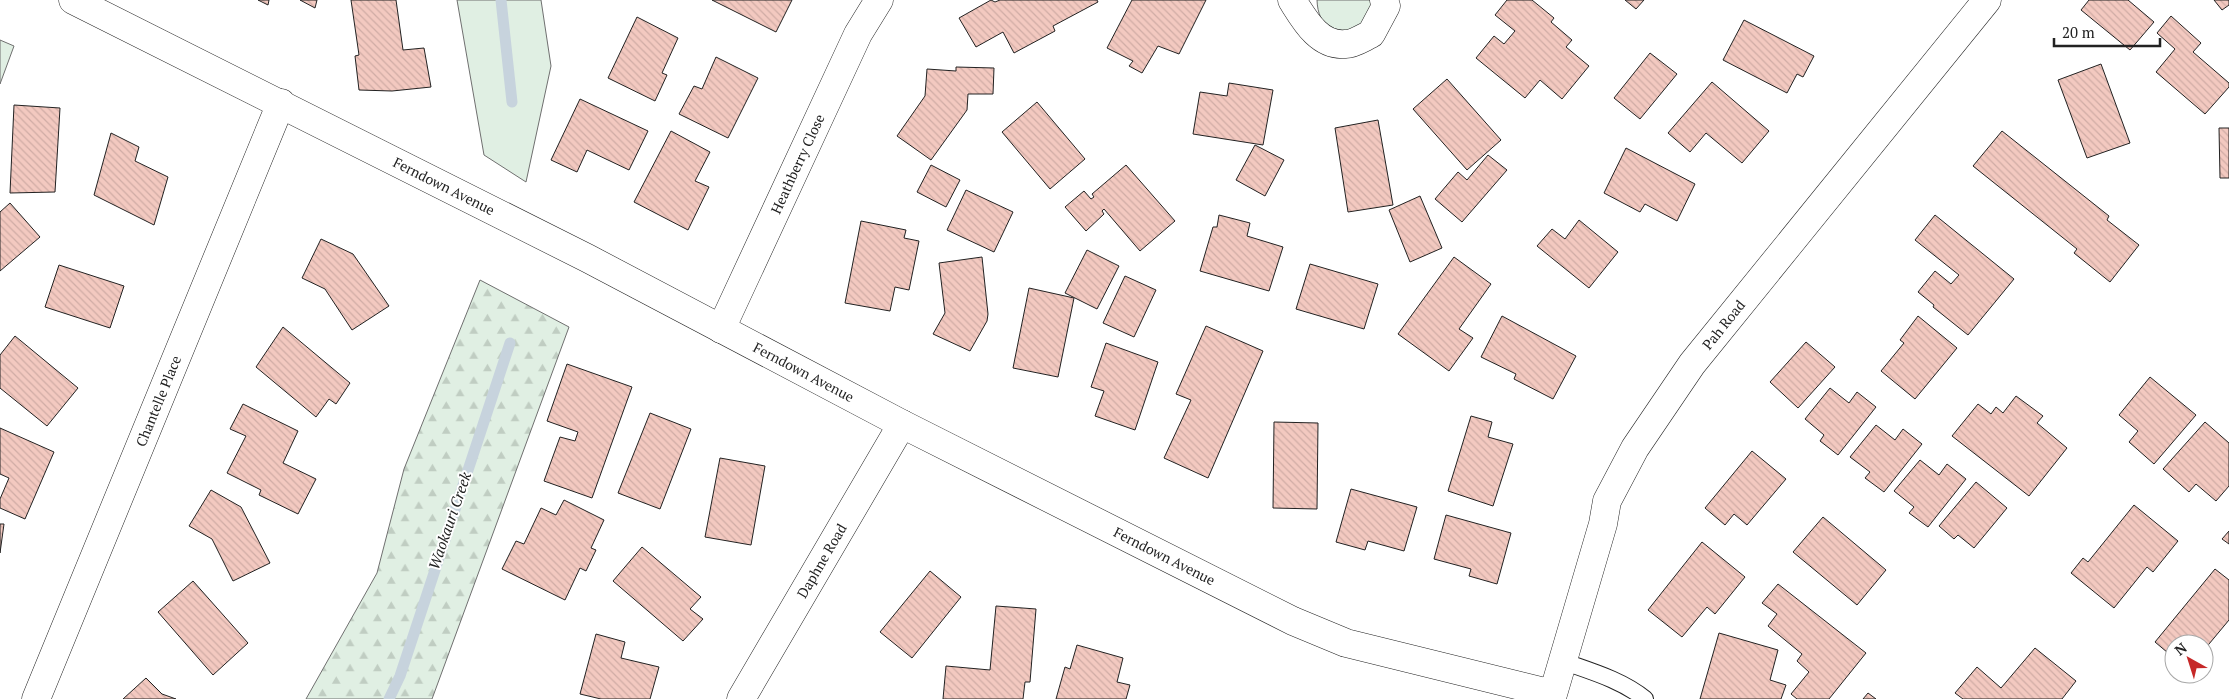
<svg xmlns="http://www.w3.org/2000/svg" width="2229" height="699" font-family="'PT Serif',serif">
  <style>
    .green { fill: #e0efe3; stroke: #6f6f6f }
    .forest { fill: url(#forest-firs); stroke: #6f6f6f }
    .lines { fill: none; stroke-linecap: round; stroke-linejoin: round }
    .stream { stroke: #c7d3dd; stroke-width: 11 }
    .building { fill: url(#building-back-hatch); stroke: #222 }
    .lane-casing { stroke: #222; stroke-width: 18 }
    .street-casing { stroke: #222; stroke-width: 29 }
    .secondary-casing { stroke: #222; stroke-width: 29 }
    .lane { stroke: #fff; stroke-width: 16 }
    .street { stroke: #fff; stroke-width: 28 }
    .secondary { stroke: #fff; stroke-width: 28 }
    .labels { text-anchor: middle; stroke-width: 4; stroke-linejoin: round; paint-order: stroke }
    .street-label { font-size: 14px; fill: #222; stroke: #fff }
    .water-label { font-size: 15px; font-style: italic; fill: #222; stroke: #fff }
  </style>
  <defs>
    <pattern id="forest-firs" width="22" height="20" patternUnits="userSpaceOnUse" patternTransform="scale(1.25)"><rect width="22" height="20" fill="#e0efe3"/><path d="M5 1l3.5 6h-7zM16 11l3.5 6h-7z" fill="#c0cdc2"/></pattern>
    <pattern id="building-back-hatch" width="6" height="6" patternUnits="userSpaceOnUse" patternTransform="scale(1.25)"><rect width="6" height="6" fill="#f3c9c0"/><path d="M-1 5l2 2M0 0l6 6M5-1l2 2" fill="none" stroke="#d0aca5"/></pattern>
  </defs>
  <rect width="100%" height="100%" fill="#fff"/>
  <g class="green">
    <path d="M457,0H541L551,66L526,182L484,155Z"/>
    <path d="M1317,0H1378L1358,31C1334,31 1318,28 1317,0Z"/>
    <path d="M0,40L14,46L0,84Z"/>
  </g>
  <path class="forest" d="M480,280L569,327L432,699H306L377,573L404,469Z"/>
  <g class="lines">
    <g class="stream">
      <path d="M501,0L512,102"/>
      <path d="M389,699L400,676L510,343"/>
    </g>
  </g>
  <g class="building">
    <path d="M258,0H269L268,5Z"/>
    <path d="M300,0H317L315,8Z"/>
    <path d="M351,0H396L403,50L424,48L431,87L392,91L359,90L355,56L359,55Z"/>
    <path d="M712,0H792L776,32Z"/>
    <path d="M991,0L995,2L1000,0H1097L1098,2L1053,26L1055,31L1014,53L1003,32L976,47L959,18Z"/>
    <path d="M1132,0H1206L1179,54L1158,46L1142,73L1129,66L1133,61L1107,48Z"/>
    <path d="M1507,0H1532L1554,18L1551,22L1572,40L1566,47L1589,66L1562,99L1540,80L1525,98L1476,58L1494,36L1504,44L1515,31L1495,15Z"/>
    <path d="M1625,0H1644L1636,9Z"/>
    <path d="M2089,0H2128L2154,22L2130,50L2081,10Z"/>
    <path d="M2214,0H2229V5L2222,10Z"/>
    <path d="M2171,16L2201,43L2193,52L2229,83V87L2205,114L2156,72L2175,49L2157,33Z"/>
    <path d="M637,17L678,38L662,73L667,75L655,101L608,78Z"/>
    <path d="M1744,20L1814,56L1803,77L1797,74L1787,93L1723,60Z"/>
    <path d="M1650,53L1677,74L1640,119L1614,98Z"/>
    <path d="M716,57L758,78L728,138L679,114L694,86L702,89Z"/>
    <path d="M2101,64L2130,143L2087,158L2058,80Z"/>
    <path d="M956,67L994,68L993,94H968L967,110L931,160L897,136L925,96L927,69L956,71Z"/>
    <path d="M1447,79L1501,140L1467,170L1413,109Z"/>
    <path d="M1712,82L1769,131L1742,163L1706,133L1690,152L1668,133Z"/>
    <path d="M1229,83L1273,90L1263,145L1193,134L1200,92L1227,96Z"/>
    <path d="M580,99L648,131L629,170L587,150L577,172L551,160Z"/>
    <path d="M1037,102L1085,159L1050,189L1002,132Z"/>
    <path d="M14,105L60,108L55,192L10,193Z"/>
    <path d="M1378,120L1393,205L1348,212L1335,128Z"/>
    <path d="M2219,128H2229V178H2220Z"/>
    <path d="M671,131L710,152L695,181L709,187L688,230L634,202Z"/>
    <path d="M2002,131L2109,216L2107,220L2139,245L2110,282L2074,253L2077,249L1973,166Z"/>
    <path d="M111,133L139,147L135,161L168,177L154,225L94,195Z"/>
    <path d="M1255,145L1284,160L1265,196L1236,180Z"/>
    <path d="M1626,148L1695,184L1677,221L1645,204L1640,212L1604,193Z"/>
    <path d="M1488,155L1507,170L1462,222L1435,199L1458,172L1467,180Z"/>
    <path d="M931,165L960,180L946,207L917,192Z"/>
    <path d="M1126,165L1175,221L1140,251L1104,209L1102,211L1104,214L1086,231L1065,207L1084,191L1091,199L1094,197L1092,194Z"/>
    <path d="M966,190L1013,212L994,252L947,230Z"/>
    <path d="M1420,196L1442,248L1410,262L1389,210Z"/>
    <path d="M10,203L40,237L0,271V212Z"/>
    <path d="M1219,215L1250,223L1247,236L1283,247L1269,291L1200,271L1213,227H1217Z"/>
    <path d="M1935,215L2014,279L1968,335L1933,307L1934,305L1918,292L1935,271L1951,284L1959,275L1915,240Z"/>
    <path d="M1579,220L1618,252L1589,288L1537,246L1552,229L1565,239Z"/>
    <path d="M861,221L906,230L904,238L919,241L909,290L895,287L890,311L845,303Z"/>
    <path d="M321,239L353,254L389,306L352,330L325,289L302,278Z"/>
    <path d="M1087,250L1119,266L1097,309L1065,293Z"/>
    <path d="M982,257L988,314L987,321L970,351L933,334L945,313L939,263Z"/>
    <path d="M1454,257L1491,284L1459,329L1473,338L1449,371L1398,334Z"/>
    <path d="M1310,264L1378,284L1364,329L1296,309Z"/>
    <path d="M59,265L124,286L110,328L45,307Z"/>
    <path d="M1125,276L1156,290L1134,337L1103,323Z"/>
    <path d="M1029,288L1074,298L1058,377L1013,368Z"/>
    <path d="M1502,316L1576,356L1553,399L1514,379L1516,374L1481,357Z"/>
    <path d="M1918,316L1957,348L1915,399L1881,371L1904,343L1900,340Z"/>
    <path d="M1206,326L1263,351L1208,478L1164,458L1191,400L1176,394Z"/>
    <path d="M283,327L350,383L336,404L329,399L316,417L256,367Z"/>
    <path d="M15,336L78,388L47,426L0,388V355Z"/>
    <path d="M1806,342L1835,367L1798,408L1770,382Z"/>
    <path d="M1106,343L1158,362L1135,430L1095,416L1104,391L1091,387Z"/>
    <path d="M567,364L632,387L592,498L544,481L560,437L575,441L578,432L547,421Z"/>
    <path d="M2150,377L2196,415L2154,464L2129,442L2138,431L2119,415Z"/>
    <path d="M1830,388L1849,403L1857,392L1876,407L1838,455L1820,441L1824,435L1805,419Z"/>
    <path d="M2016,396L2043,416L2037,423L2067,448L2029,496L1952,436L1978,404L1991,414L1996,407L2003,413Z"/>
    <path d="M243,404L298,431L283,463L316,479L298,514L259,495L261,490L227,473L246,436L230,429Z"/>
    <path d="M650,413L691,429L660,509L618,493Z"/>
    <path d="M1471,416L1492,422L1488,437L1513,444L1493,506L1448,491Z"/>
    <path d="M1274,422L1318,423L1317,509L1273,508Z"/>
    <path d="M2205,422L2229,443V486L2216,501L2196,484L2189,492L2163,469Z"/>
    <path d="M1876,425L1895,440L1903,429L1922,444L1884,492L1865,478L1870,472L1850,457Z"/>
    <path d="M0,428L54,452L25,519L0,508V499L9,478L0,474Z"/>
    <path d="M1752,451L1786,479L1747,525L1734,514L1725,525L1705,508Z"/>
    <path d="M720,458L765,466L751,545L705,537Z"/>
    <path d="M1920,460L1939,475L1947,464L1966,479L1928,527L1909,513L1914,507L1894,491Z"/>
    <path d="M1976,482L2007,508L1974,548L1958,535L1954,539L1939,526Z"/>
    <path d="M1351,489L1417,507L1404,551L1368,541L1365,550L1336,542Z"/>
    <path d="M211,490L241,507L270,563L233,581L212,539L189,526Z"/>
    <path d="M564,500L604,520L591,548L596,550L586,571L580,568L565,600L502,569L516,541L524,544L541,508L556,515Z"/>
    <path d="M2134,505L2178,541L2153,572L2147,567L2114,608L2071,573L2083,558L2088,562Z"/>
    <path d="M1446,515L1511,533L1497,584L1469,576L1471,569L1434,559Z"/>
    <path d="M1823,517L1886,570L1857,605L1793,552Z"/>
    <path d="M0,524H4L0,553Z"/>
    <path d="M2229,531V544L2222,539Z"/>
    <path d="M1702,542L1745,577L1715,614L1707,607L1682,637L1648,610Z"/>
    <path d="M642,547L701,597L690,609L703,619L683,641L613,581Z"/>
    <path d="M2215,569L2229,580V620L2204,650V644H2174V658L2155,642Z"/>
    <path d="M930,571L961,597L912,658L880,632Z"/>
    <path d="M193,581L248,643L213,675L158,612Z"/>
    <path d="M1778,584L1866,653L1829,699H1797L1791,694L1809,672L1797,661L1802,654L1768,626L1777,614L1762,603Z"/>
    <path d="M996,606L1036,609L1030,682H1025L1023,699H943L946,666L990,670Z"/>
    <path d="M1719,633L1778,650L1770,680L1786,685L1781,699H1700Z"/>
    <path d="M596,634L625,642L621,658L659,667L650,699H601L580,694Z"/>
    <path d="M1077,645L1123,658L1117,682L1130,685L1126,699H1056L1065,667L1070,669Z"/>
    <path d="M2035,648L2076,681L2062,699H1963L1955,693L1977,667L2001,688Z"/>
    <path d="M146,678L162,694L176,699H123Z"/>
    <path d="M1868,693L1876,699H1863Z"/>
  </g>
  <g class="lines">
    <g class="lane-casing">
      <path id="lane" d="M1562,661C1590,671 1622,680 1645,699"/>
    </g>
    <g class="street-casing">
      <g id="street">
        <path d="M1292,0C1304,19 1319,47 1346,44C1354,44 1364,37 1371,34L1386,6L1384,0"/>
        <path id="s1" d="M721,329L858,34L879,0"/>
        <path id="s2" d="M36,699L281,103"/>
        <path id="s3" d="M741,699L902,424"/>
      </g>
    </g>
    <g class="secondary-casing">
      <g id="secondary">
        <path id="s4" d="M73,0L587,258L902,424L1293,621L1346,643L1553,694L1603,524L1607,501L1635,448L1692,364L1987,0"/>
      </g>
    </g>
    <use href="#lane" class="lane"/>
    <use href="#street" class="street"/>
    <use href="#secondary" class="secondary"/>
  </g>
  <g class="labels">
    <g class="street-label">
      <text dy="5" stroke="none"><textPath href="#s1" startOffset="182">Heathberry Close</textPath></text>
      <text dy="5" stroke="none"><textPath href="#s4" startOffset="415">Ferndown Avenue</textPath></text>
      <text dy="5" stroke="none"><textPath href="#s4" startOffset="2052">Pah Road</textPath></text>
      <text dy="5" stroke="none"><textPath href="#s4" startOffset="820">Ferndown Avenue</textPath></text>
      <text dy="5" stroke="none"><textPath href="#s2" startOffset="322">Chantelle Place</textPath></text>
      <text dy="5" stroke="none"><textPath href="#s4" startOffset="1225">Ferndown Avenue</textPath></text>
      <text dy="5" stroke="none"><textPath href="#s3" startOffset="160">Daphne Road</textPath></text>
    </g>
    <g class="water-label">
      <text transform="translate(450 521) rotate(-71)" y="5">Waokauri Creek</text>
    </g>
  </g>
  <g transform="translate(2189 659) rotate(321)"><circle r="24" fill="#ffffff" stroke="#a7a7a7"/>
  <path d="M0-4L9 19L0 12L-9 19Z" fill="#c62828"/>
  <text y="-8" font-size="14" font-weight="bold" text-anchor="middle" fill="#222222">N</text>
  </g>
  <path d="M2054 38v8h106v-8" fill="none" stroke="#222222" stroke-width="2.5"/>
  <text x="2062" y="38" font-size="15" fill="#222222" stroke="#ffffff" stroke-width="4" paint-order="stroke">20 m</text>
</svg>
